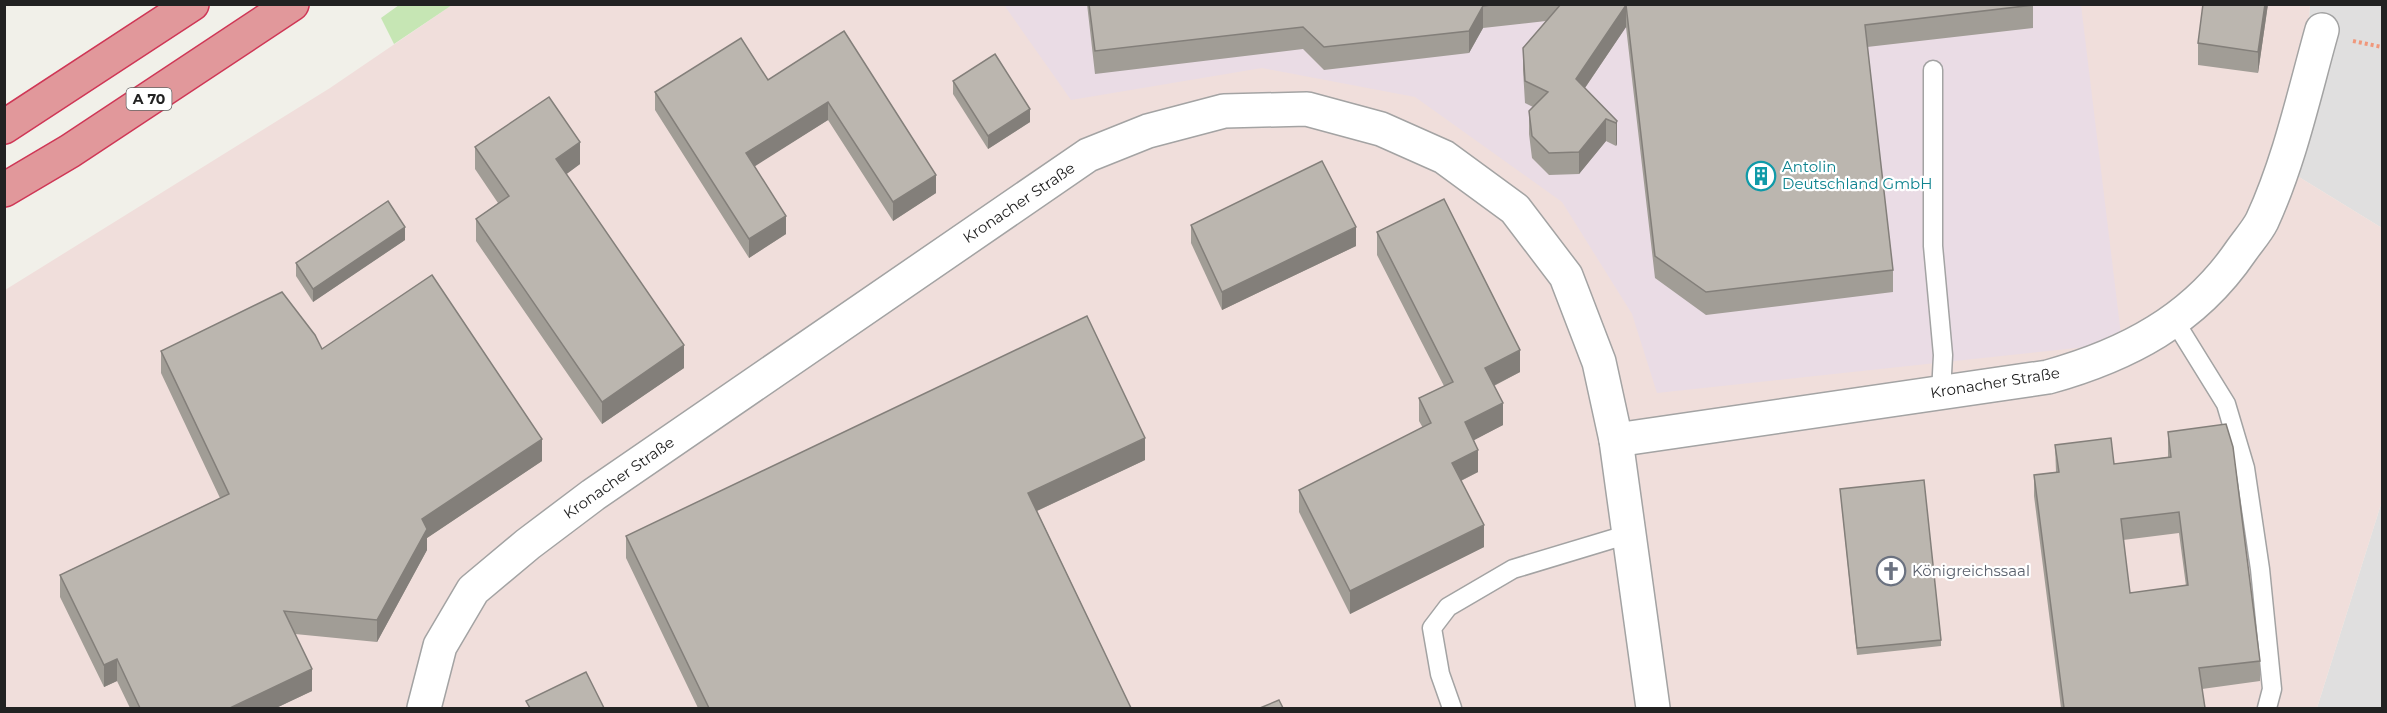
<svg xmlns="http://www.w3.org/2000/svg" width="2387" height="713" font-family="Montserrat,sans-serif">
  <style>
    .residential { fill: #e0dfdf }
    .commercial { fill: #f0dedb }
    .industrial { fill: #eadce5 }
    .grass { fill: #c6e6b4 }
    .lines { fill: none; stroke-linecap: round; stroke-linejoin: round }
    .service-casing { stroke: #a3a3a3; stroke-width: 21 }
    .minor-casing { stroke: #a3a3a3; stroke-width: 36 }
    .motorway-casing { stroke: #cf3756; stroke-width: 36 }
    .path { stroke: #f0987c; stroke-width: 4; stroke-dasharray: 3 3; stroke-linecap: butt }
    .service { stroke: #fff; stroke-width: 18 }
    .minor { stroke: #fff; stroke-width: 33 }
    .motorway { stroke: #e1989b; stroke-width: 33 }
    .wall { fill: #a19d96; fill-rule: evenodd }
    .shaded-wall { fill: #837f7a }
    .building { fill: #bbb6af; stroke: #837f7a; stroke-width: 1.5; fill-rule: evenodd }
    .labels { text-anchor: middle; stroke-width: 4.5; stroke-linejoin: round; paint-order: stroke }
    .shield { fill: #fff; stroke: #646464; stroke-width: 1.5 }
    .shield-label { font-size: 14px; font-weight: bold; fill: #222 }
    .culture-label { font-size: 15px; fill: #0d838f; stroke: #fff; text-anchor: start }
    .street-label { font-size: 15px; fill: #222; stroke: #fff }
    .worship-label { font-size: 15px; fill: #5b616d; stroke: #fff; text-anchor: start }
  </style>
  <rect width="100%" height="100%" fill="#f1f0e9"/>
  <g class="residential">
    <path d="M2310,5H2382V228L2299,177Z"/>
    <path d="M2382,501V708H2317Z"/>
  </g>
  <path class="commercial" d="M452,5H2310L2299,177L2382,228V501L2317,708H5V290L330,88Z"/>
  <path class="industrial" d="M1004,5H2081L2122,343L1657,393L1632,314L1562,202L1415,97L1262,68L1071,100Z"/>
  <path class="grass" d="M399,5V4L452,5L394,44L381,18Z"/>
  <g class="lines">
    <g class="service-casing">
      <g id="service">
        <path d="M1933,70V246L1943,355L1941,393"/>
        <path d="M2174,320L2226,404L2245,468L2260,569L2272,689L2267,708"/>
        <path d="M1452,708L1440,674L1432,628L1448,607L1513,569L1629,534"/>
      </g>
    </g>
    <g class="minor-casing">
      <g id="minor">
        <path d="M1616,440L2048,377C2127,355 2194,320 2241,251C2248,241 2257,231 2262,221C2290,160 2304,94 2322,30"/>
        <path d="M424,708L440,646L473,590L528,544L593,495L1088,155L1148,131L1224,111L1307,109L1381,129L1444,157L1515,209L1566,276L1599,362L1616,440L1653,708"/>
      </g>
    </g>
    <g class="motorway-casing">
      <g id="motorway">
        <path d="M4,127L192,4"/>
        <path d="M4,190L70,151L292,4"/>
      </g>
    </g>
    <path class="path" d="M2353,41L2382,47"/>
    <use href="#service" class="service"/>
    <use href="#minor" class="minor"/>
    <use href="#motorway" class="motorway"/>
  </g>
  <g class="wall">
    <path d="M1087,4H2033V28L1867,47L1893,270V292L1706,315L1655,278L1626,27L1585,88L1617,121V144L1616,146L1606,141L1579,174L1549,175L1532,158L1529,134V111L1533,107L1525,103L1523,70V48L1546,21L1483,28L1469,53L1324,70L1303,49L1095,74Z"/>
    <path d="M2268,4L2258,73L2198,65V43Z"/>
    <path d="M844,31L936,193L893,221L828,120L754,166L786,234L749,258L655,110V92L768,80Z"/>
    <path d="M953,81L1030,122L988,149L953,94Z"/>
    <path d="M475,147L580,164L566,174L684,368L602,424L476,241V219L498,203L475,169Z"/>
    <path d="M1191,225L1356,246L1222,310L1191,243Z"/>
    <path d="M1377,232L1520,372L1494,386L1503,425L1473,440L1478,472L1461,481L1484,547L1350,614L1299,512V490L1423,428L1419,421V398L1444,386L1377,255Z"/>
    <path d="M405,240L313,302L296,276V263Z"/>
    <path d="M322,349L542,461L427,538V550L377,642L295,634L312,691L276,708H130L117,681L104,687L60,597V575L220,498L161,373V351Z"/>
    <path d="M2168,432L2260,661V681L2202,689L2205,708H2061L2034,496V475L2056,472L2055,445L2114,464L2168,457ZM2179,533L2186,586L2130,593L2123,540Z"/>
    <path d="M1145,460L1037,511L1131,708H698L626,558V536Z"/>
    <path d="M1840,489L1941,640V646L1857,655Z"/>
  </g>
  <g class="shaded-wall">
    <path d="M2265,4H2268L2258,73V52Z"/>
    <path d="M1626,5V27L1576,101V79Z"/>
    <path d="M1483,6V28L1469,53V31Z"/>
    <path d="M828,102V120L746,172V153Z"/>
    <path d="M1030,109V122L988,149V136Z"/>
    <path d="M1606,119V141L1579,174V152Z"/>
    <path d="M1617,121V144L1616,146V123Z"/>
    <path d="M580,142V164L556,182V159Z"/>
    <path d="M936,175V193L893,221V202Z"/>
    <path d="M786,216V234L749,258V239Z"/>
    <path d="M405,227V240L313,302V289Z"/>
    <path d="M1356,227V246L1222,310V292Z"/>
    <path d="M684,345V368L602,424V402Z"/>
    <path d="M1520,350V372L1485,390V368Z"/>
    <path d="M1503,403V425L1465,445V422Z"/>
    <path d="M1145,438V460L1028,515V493Z"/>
    <path d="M542,439V461L427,538V550L377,642V620L422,519Z"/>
    <path d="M1478,450V472L1452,485V463Z"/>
    <path d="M1484,525V547L1350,614V591Z"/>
    <path d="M117,659V681L104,687V665Z"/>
    <path d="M312,669V691L276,708H230Z"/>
  </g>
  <g class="building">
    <path d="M1089,4H1499L1483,6L1469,31L1324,47L1303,27L1095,51Z"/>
    <path d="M1561,4H2033V5L1865,25L1893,270L1706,292L1655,256L1626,5L1576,79L1617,121L1616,123L1606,119L1579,152L1549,153L1532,136L1529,111L1548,92L1525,81L1523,48Z"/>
    <path d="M2203,4H2265L2258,52L2198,43Z"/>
    <path d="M844,31L936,175L893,202L828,102L746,153L786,216L749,239L655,92L741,38L768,80Z"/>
    <path d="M995,54L1030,109L988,136L953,81Z"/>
    <path d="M549,97L580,142L556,159L684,345L602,402L476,219L509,196L475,147Z"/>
    <path d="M1322,161L1356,227L1222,292L1191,225Z"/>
    <path d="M1444,199L1520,350L1485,368L1503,403L1465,422L1478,450L1452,463L1484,525L1350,591L1299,490L1431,423L1419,398L1453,382L1377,232Z"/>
    <path d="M388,201L405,227L313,289L296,263Z"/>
    <path d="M432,275L542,439L422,519L427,529L377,620L284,611L312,669L230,708H140L117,659L104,665L60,575L229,494L161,351L282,292L315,335L322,349Z"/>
    <path d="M1087,316L1145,438L1028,493L1131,708H709L626,536Z"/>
    <path d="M2226,424L2233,447L2260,661L2199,668L2205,708H2064L2034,475L2059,472L2055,445L2111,438L2114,464L2171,457L2168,432ZM2179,512L2188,585L2130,593L2121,519Z"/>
    <path d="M1924,480L1941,640L1857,648L1840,489Z"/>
    <path d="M586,672L604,708H530L526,701Z"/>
    <path d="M1279,700L1283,708H1260Z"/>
  </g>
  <defs>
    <g id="building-ring" transform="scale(1.5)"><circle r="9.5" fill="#fff" stroke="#0f9aa8" stroke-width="1.5"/><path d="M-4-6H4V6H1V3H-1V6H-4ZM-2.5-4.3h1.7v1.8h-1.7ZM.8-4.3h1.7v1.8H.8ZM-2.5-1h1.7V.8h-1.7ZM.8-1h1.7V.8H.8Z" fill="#0f9aa8"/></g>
    <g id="church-ring" transform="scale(1.5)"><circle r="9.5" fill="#fff" stroke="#6b7280" stroke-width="1.5"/><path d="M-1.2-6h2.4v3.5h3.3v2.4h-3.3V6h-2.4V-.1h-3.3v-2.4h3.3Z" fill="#6b7280"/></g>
  </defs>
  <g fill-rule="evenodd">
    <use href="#building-ring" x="1761" y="176"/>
    <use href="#church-ring" x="1891" y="571"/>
  </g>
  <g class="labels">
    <rect class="shield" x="126.5" y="88" width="45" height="22" rx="4.5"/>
    <g class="shield-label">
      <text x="149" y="104">A 70</text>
    </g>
    <g class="culture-label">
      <text x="1782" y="172">Antolin<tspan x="1782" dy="17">Deutschland GmbH</tspan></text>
    </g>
    <g class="street-label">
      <text transform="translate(1019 203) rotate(-34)" y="5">Kronacher Straße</text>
      <text transform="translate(1995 383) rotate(-9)" y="5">Kronacher Straße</text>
      <text transform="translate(619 478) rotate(-35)" y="5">Kronacher Straße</text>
    </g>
    <g class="worship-label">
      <text x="1912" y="576">Königreichssaal</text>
    </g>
  </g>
  <rect width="2387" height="713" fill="none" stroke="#222222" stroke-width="12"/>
</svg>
